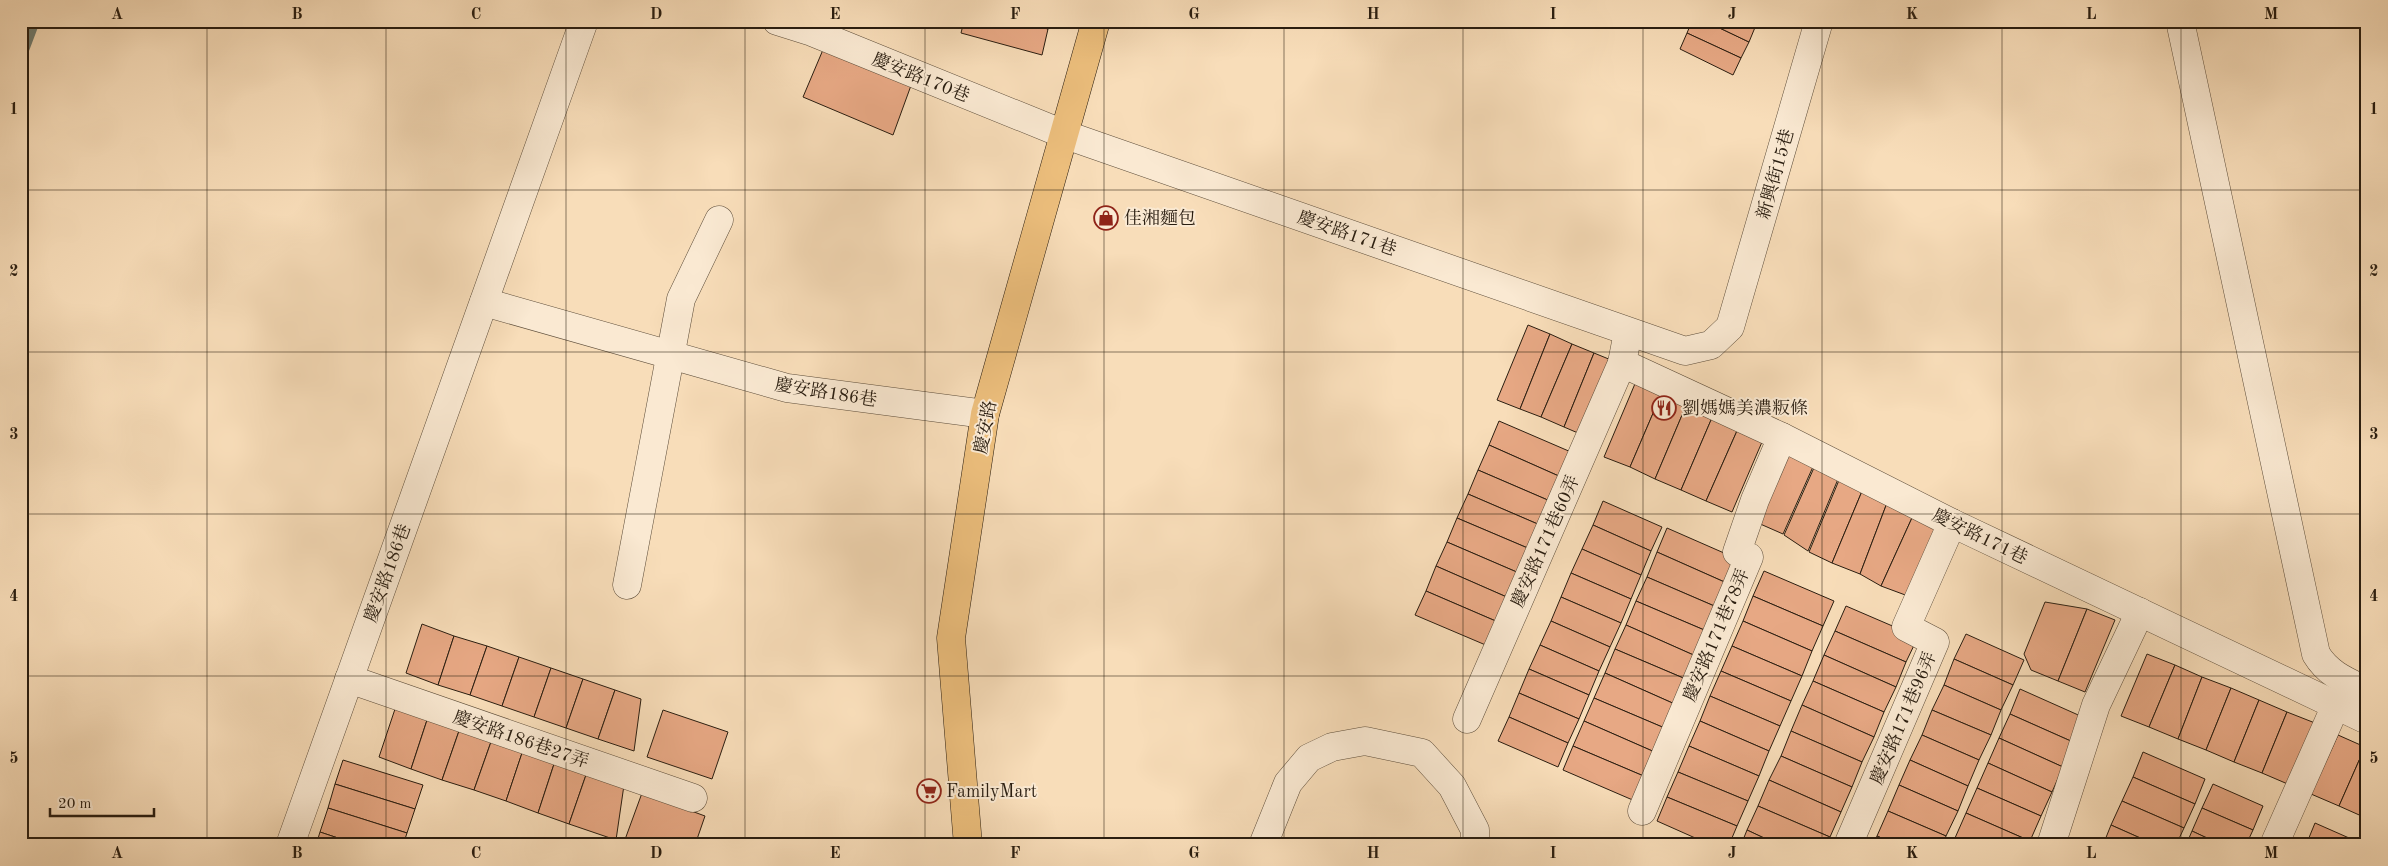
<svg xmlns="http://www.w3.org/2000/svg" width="2388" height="866" font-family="'Old Standard TT','Noto Serif TC',serif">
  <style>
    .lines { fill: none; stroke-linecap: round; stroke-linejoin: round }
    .stream { stroke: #6f7c71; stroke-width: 10 }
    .building { fill: #e7a884; stroke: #291d10 }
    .minor-casing { stroke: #5d4d3a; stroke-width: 29 }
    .major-casing { stroke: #291d10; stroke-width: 29 }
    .minor { stroke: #fae9d2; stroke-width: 28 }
    .major { stroke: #ecbe7c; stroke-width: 28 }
    .grid { fill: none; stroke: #291d10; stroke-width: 1; stroke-opacity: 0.55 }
    .labels { text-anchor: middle; stroke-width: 4; stroke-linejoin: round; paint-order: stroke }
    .street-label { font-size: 18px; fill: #291d10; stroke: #fae9d2 }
    .poi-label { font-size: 18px; fill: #291d10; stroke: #fae9d2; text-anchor: start }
    .neatline { fill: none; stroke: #291d10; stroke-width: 2 }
    .grid-label { font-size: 16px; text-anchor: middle; font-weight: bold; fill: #291d10 }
  </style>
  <rect width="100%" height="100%" fill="#f8ddb9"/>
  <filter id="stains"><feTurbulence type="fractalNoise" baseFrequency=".004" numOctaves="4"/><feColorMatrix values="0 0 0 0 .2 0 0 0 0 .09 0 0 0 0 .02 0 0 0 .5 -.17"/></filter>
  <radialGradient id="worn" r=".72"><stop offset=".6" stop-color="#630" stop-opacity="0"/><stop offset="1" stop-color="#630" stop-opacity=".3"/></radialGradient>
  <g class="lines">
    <path class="stream" d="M21,58L35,21"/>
  </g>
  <g class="building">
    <path d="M964,21H1021L1048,29L1042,55L961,33Z"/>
    <path d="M1021,21H1050L1048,29Z"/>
    <path d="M1692,21H1705L1749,42L1741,58L1687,33Z"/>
    <path d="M1705,21H1747L1756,25L1749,42Z"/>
    <path d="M1687,33L1741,58L1733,75L1680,49Z"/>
    <path d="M825,45L913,80L893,135L803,97Z"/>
    <path d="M1528,325L1550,334L1520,409L1497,400Z"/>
    <path d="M1550,334L1572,344L1541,417L1520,409Z"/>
    <path d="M1572,344L1594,353L1564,427L1541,417Z"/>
    <path d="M1594,353L1616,362L1585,436L1564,427Z"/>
    <path d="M1637,379L1663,390L1630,467L1604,457Z"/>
    <path d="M1663,390L1688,401L1655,479L1630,467Z"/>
    <path d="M1688,401L1714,413L1681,490L1655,479Z"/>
    <path d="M1714,413L1740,424L1706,501L1681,490Z"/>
    <path d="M1499,421L1571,452L1561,477L1489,445Z"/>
    <path d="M1740,424L1765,435L1732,512L1706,501Z"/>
    <path d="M1489,445L1561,477L1550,501L1478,470Z"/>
    <path d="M1789,449L1816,460L1783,534L1758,523Z"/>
    <path d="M1817,461L1841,472L1808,551L1784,535Z"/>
    <path d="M1478,470L1550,501L1540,525L1468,494Z"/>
    <path d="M1842,473L1865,484L1832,563L1809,552Z"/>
    <path d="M1865,484L1890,495L1860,574L1832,563Z"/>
    <path d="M1468,494L1540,525L1530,549L1457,518Z"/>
    <path d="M1890,495L1916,509L1881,586L1860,574Z"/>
    <path d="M1603,501L1662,527L1651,551L1593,525Z"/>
    <path d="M1916,509L1942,520L1908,596L1881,586Z"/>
    <path d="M1457,518L1530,549L1519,573L1447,542Z"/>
    <path d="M1593,525L1651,551L1641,575L1582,549Z"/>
    <path d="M1667,528L1740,560L1729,584L1657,552Z"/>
    <path d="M1447,542L1519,573L1509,598L1436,566Z"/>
    <path d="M1582,549L1641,575L1631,599L1571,573Z"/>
    <path d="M1657,552L1729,584L1719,608L1647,577Z"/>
    <path d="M1436,566L1509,598L1498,622L1426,591Z"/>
    <path d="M1764,571L1834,601L1823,626L1753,596Z"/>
    <path d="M1571,573L1631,599L1621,623L1561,597Z"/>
    <path d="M1647,577L1719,608L1709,632L1636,601Z"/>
    <path d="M1426,591L1498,622L1488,646L1415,615Z"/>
    <path d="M1753,596L1823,626L1812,651L1743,621Z"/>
    <path d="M1561,597L1621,623L1610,647L1551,621Z"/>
    <path d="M1636,601L1709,632L1698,657L1626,625Z"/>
    <path d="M2045,602L2087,609L2058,681L2031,670L2024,654Z"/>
    <path d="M1846,606L1918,637L1906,662L1835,631Z"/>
    <path d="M2087,609L2115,620L2085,692L2058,681Z"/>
    <path d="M1551,621L1610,647L1599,671L1540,645Z"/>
    <path d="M1743,621L1812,651L1802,676L1732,646Z"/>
    <path d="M422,624L454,636L438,685L406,673Z"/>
    <path d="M1626,625L1698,657L1688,680L1615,649Z"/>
    <path d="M1835,631L1906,662L1896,687L1824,655Z"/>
    <path d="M1966,634L2024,660L2013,685L1954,659Z"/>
    <path d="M454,636L487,646L470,695L438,685Z"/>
    <path d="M1540,645L1599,671L1589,695L1529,669Z"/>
    <path d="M487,646L519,657L502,706L470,695Z"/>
    <path d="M1732,646L1802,676L1791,701L1721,671Z"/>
    <path d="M1615,649L1688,680L1677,705L1605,673Z"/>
    <path d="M2147,654L2175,665L2149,727L2121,716Z"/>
    <path d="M1824,655L1896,687L1884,712L1813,681Z"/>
    <path d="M519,657L551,668L534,717L502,706Z"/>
    <path d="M1954,659L2013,685L2001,710L1944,685Z"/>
    <path d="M2175,665L2202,677L2178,739L2149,727Z"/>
    <path d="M551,668L583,679L566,728L534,717Z"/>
    <path d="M1529,669L1589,695L1579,719L1519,693Z"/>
    <path d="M1721,671L1791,701L1780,726L1710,696Z"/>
    <path d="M1605,673L1677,705L1667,729L1594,698Z"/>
    <path d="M2202,677L2231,688L2206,750L2178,739Z"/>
    <path d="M583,679L615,690L598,739L566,728Z"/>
    <path d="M1813,681L1884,712L1874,737L1802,705Z"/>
    <path d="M1944,685L2001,710L1991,735L1932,710Z"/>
    <path d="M2231,688L2259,700L2234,762L2206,750Z"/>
    <path d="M2020,689L2085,718L2073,742L2010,714Z"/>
    <path d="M615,690L641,699L634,751L598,739Z"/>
    <path d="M1519,693L1579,719L1568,743L1509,717Z"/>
    <path d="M1710,696L1780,726L1769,751L1700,721Z"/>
    <path d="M1594,698L1667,729L1657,753L1584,721Z"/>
    <path d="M2259,700L2287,712L2262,773L2234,762Z"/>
    <path d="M1802,705L1874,737L1862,762L1791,731Z"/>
    <path d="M396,706L428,717L411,769L379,757Z"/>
    <path d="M663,710L728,732L712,779L647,757Z"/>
    <path d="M1932,710L1991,735L1979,760L1922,735Z"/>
    <path d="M2287,712L2315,723L2290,785L2262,773Z"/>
    <path d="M2010,714L2073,742L2063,767L1999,738Z"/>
    <path d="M428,717L460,728L442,780L411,769Z"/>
    <path d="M1509,717L1568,743L1558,767L1498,741Z"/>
    <path d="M1584,721L1657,753L1646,777L1573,746Z"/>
    <path d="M1700,721L1769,751L1759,776L1689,746Z"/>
    <path d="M460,728L492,739L474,790L442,780Z"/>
    <path d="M1791,731L1862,762L1852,787L1781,756Z"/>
    <path d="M1922,735L1979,760L1968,786L1910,760Z"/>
    <path d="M2338,735L2365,747L2339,806L2311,794Z"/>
    <path d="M1999,738L2063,767L2052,792L1988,763Z"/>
    <path d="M492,739L523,750L506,801L474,790Z"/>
    <path d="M1573,746L1646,777L1635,801L1563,770Z"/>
    <path d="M1689,746L1759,776L1748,801L1678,772Z"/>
    <path d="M2365,747L2367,748L2366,818L2339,806Z"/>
    <path d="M523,750L555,761L538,813L506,801Z"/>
    <path d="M2143,752L2205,779L2195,804L2133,777Z"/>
    <path d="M1781,756L1852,787L1841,812L1769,780Z"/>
    <path d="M343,760L423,785L415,809L335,784Z"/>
    <path d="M1910,760L1968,786L1958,811L1899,785Z"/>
    <path d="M555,761L587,772L569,824L538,813Z"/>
    <path d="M1988,763L2052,792L2041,816L1977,788Z"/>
    <path d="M587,772L624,785L616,840L569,824Z"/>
    <path d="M1678,772L1748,801L1737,826L1667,797Z"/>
    <path d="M2133,777L2195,804L2184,828L2122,801Z"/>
    <path d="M1769,780L1841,812L1830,837L1758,806Z"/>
    <path d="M335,784L415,809L407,833L328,808Z"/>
    <path d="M2213,784L2263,806L2253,830L2202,808Z"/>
    <path d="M1899,785L1958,811L1946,836L1888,811Z"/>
    <path d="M1977,788L2041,816L2030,841L1966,813Z"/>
    <path d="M642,793L705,816L695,845H623Z"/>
    <path d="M1667,797L1737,826L1729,845H1711L1657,821Z"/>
    <path d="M2122,801L2184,828L2176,845H2156L2111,825Z"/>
    <path d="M1758,806L1830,837L1826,845H1779L1747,830Z"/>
    <path d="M328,808L407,833L403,845H359L320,832Z"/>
    <path d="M2202,808L2253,830L2246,845H2222L2192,831Z"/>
    <path d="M1888,811L1946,836L1943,845H1897L1877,836Z"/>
    <path d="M1966,813L2030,841L2029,845H1971L1955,838Z"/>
    <path d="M2315,823L2365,845H2306Z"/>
    <path d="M2111,825L2156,845H2103Z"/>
    <path d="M1747,830L1779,845H1741Z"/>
    <path d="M2192,831L2222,845H2186Z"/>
    <path d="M320,832L359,845H316Z"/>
    <path d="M1877,836L1897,845H1873Z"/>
    <path d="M1955,838L1971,845H1952Z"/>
  </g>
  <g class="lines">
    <g class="minor-casing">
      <g id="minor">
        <path d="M777,21L812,32L1066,135L1685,351L1711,345L1730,327L1819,21"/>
        <path d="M2180,21L2316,654C2328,674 2346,681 2367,691"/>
        <path d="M484,302L787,388L985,414"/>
        <path d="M1628,332L1622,363L1782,437L1952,523L2367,720"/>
        <path d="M627,585L681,299L719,220"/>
        <path d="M349,679L693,798"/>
        <path d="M1467,719L1622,363"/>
        <path d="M1642,811L1749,557L1737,552L1755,500L1782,437"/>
        <path d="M290,845L584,21"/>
        <path d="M1263,845L1288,783L1309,758L1332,747L1365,741L1422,753L1452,786L1475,830V845"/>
        <path d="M1848,845L1935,642L1906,627L1952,523"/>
        <path d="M2051,845L2096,705L2140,612"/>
        <path d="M2274,845L2336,705"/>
      </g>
    </g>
    <g class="major-casing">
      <path id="major" d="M968,845L951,638L985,414L1096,21"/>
    </g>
    <use href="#minor" class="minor"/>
    <use href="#major" class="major"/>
  </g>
  <path class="grid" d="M207,21V845M386,21V845M566,21V845M745,21V845M925,21V845M1104,21V845M1284,21V845M1463,21V845M1643,21V845M1822,21V845M2002,21V845M2181,21V845M21,190H2367M21,352H2367M21,514H2367M21,676H2367"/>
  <defs>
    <g id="shop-ring" transform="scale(1.25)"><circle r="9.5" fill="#fae9d2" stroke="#8f2418" stroke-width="1.5"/><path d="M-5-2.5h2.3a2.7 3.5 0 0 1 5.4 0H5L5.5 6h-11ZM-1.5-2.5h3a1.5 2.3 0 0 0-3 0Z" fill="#8f2418"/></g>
    <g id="restaurant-ring" transform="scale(1.25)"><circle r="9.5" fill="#fae9d2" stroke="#8f2418" stroke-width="1.5"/><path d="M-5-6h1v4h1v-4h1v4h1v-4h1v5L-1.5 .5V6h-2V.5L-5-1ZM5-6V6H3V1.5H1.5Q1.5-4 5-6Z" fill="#8f2418"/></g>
    <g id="supermarket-ring" transform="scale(1.25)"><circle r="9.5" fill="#fae9d2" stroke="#8f2418" stroke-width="1.5"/><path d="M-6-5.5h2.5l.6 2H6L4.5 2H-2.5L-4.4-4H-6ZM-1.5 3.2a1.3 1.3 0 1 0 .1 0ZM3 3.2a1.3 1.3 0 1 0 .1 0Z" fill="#8f2418"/></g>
  </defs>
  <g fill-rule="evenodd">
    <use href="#shop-ring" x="1106" y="218"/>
    <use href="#restaurant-ring" x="1664" y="408"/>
    <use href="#supermarket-ring" x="929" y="791"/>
  </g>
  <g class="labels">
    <g class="street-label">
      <text transform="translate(921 77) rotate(22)" y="6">慶安路170巷</text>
      <text transform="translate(1775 174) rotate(-74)" y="6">新興街15巷</text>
      <text transform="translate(1347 233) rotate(19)" y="6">慶安路171巷</text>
      <text transform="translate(826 392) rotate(9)" y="6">慶安路186巷</text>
      <text transform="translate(985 427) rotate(-79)" y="6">慶安路</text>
      <text transform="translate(1980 536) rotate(26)" y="6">慶安路171巷</text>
      <text transform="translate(1545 541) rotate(-66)" y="6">慶安路171巷60弄</text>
      <text transform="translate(387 573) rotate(-70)" y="6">慶安路186巷</text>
      <text transform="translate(1716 635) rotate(-67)" y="6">慶安路171巷78弄</text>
      <text transform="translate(1903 718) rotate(-67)" y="6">慶安路171巷96弄</text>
      <text transform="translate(521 739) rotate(19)" y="6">慶安路186巷27弄</text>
    </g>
    <g class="poi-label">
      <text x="1124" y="224">佳湘麵包</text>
      <text x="1682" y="414">劉媽媽美濃粄條</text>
      <text x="946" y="797">FamilyMart</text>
    </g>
  </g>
  <rect width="2388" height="866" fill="none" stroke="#f8ddb9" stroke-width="55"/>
  <path d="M50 808v8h104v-8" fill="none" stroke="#291d10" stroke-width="2.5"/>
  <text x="58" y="808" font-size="15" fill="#291d10" stroke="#fae9d2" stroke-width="4" paint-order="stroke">20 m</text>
  <rect x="28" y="28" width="2332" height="810" class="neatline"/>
  <g class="grid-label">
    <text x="117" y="19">A</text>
    <text x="297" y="19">B</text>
    <text x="476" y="19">C</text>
    <text x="656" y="19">D</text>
    <text x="835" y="19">E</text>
    <text x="1015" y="19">F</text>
    <text x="1194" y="19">G</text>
    <text x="1373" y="19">H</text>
    <text x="1553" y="19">I</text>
    <text x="1732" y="19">J</text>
    <text x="1912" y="19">K</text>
    <text x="2091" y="19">L</text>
    <text x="2271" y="19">M</text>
    <text x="14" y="114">1</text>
    <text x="2374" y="114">1</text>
    <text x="14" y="276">2</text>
    <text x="2374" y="276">2</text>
    <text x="14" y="439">3</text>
    <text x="2374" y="439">3</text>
    <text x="14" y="601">4</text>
    <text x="2374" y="601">4</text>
    <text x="14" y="763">5</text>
    <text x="2374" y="763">5</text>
    <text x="117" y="858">A</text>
    <text x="297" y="858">B</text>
    <text x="476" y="858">C</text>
    <text x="656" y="858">D</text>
    <text x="835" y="858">E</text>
    <text x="1015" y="858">F</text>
    <text x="1194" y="858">G</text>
    <text x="1373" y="858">H</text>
    <text x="1553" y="858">I</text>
    <text x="1732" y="858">J</text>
    <text x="1912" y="858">K</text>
    <text x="2091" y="858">L</text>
    <text x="2271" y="858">M</text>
  </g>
  <rect width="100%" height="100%" filter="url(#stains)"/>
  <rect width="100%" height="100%" fill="url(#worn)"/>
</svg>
